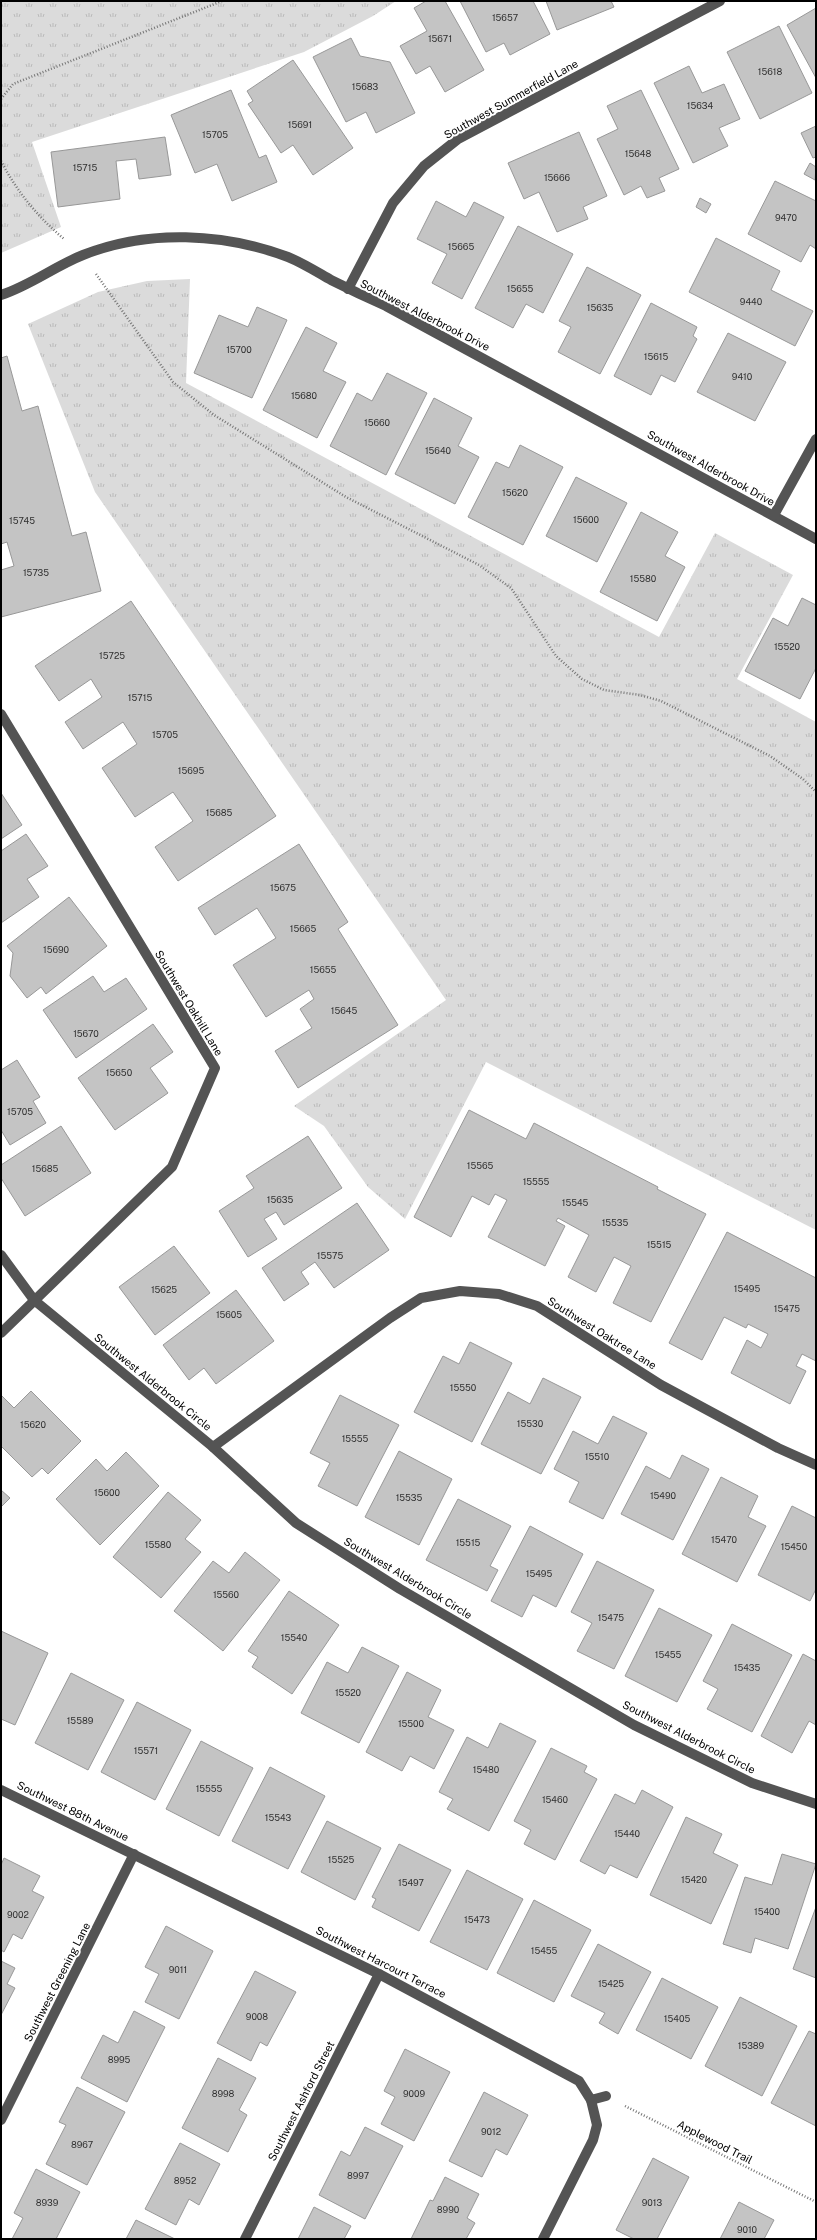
<svg xmlns="http://www.w3.org/2000/svg" width="817" height="2240" font-family="'Public Sans',sans-serif">
  <style>
    .grass { fill: url(#grass-tufts) }
    .building { fill: #c4c4c4; stroke: #989898 }
    .lines { fill: none; stroke-linecap: round; stroke-linejoin: round }
    .path { stroke: #767676; stroke-width: 2.5; stroke-dasharray: 1 2; stroke-linecap: butt }
    .minor { stroke: #545454; stroke-width: 10 }
    .labels { text-anchor: middle; stroke-width: 4; stroke-linejoin: round; paint-order: stroke }
    .number-label { font-size: 9px; fill: #313131 }
    .street-label { font-size: 11px; fill: #000; stroke: #fff }
  </style>
  <defs>
    <pattern id="grass-tufts" width="24" height="20" patternUnits="userSpaceOnUse"><rect width="24" height="20" fill="#dbdbdb"/><path d="M3 7l-1-3M5 7V3M7 7l1-3M15 17l-1-3M17 17v-4M19 17l1-3" fill="none" stroke="#bababa"/></pattern>
  </defs>
  <rect width="100%" height="100%" fill="#fff"/>
  <g class="grass">
    <path d="M1,1H396L373,16L304,52L32,142L61,227L1,253Z"/>
    <path d="M190,279L186,383L659,637L715,533L793,575L737,679L816,722V1230L486,1062L405,1219L368,1187L324,1126L294,1106L446,1000L95,492L28,324L98,292L147,281Z"/>
  </g>
  <g class="building">
    <path d="M426,1H445L484,70L445,92L430,66L416,74L400,46L427,31L414,8Z"/>
    <path d="M460,1H533L550,34L510,55L504,43L486,52Z"/>
    <path d="M546,1H611L614,7L557,30Z"/>
    <path d="M816,8V78L787,25Z"/>
    <path d="M779,26L812,93L760,119L727,52Z"/>
    <path d="M351,38L360,56L390,62L415,113L376,133L366,112L346,122L313,57Z"/>
    <path d="M293,60L353,148L313,175L293,145L281,153L248,104L253,101L247,91Z"/>
    <path d="M689,66L702,93L724,84L740,119L719,128L728,146L693,163L654,83Z"/>
    <path d="M231,90L259,158L266,155L277,182L232,201L217,164L195,173L171,115Z"/>
    <path d="M641,90L679,169L659,178L665,191L647,198L641,186L624,195L597,139L618,129L607,106Z"/>
    <path d="M816,126V157L813,158L801,133Z"/>
    <path d="M579,132L607,196L583,207L588,219L557,232L539,192L524,199L508,163Z"/>
    <path d="M165,137L171,175L139,179L136,159L116,161L120,199L58,207L51,152Z"/>
    <path d="M810,163L816,167L815,180L804,174Z"/>
    <path d="M775,181L816,201V249L810,245L801,262L748,234Z"/>
    <path d="M700,198L711,204L706,213L696,207Z"/>
    <path d="M436,201L466,217L474,202L504,217L462,299L432,283L447,254L417,239Z"/>
    <path d="M518,226L573,254L543,313L526,304L513,328L475,308Z"/>
    <path d="M716,238L780,271L771,290L813,311L795,346L689,292Z"/>
    <path d="M587,267L641,295L600,374L558,352L571,327L559,321Z"/>
    <path d="M651,303L697,327L693,336L697,339L675,382L661,375L651,395L614,376Z"/>
    <path d="M257,307L287,320L252,398L194,373L219,315L248,327Z"/>
    <path d="M306,327L337,343L323,371L346,382L317,438L263,410Z"/>
    <path d="M728,333L786,362L755,421L697,392Z"/>
    <path d="M7,356L22,411L38,406L72,536L86,532L101,591L1,617V570L14,566L7,542L1,544V358Z"/>
    <path d="M387,373L427,393L386,475L330,446L357,393L372,401Z"/>
    <path d="M434,398L472,418L458,446L479,457L455,504L395,474Z"/>
    <path d="M520,445L563,467L523,545L468,517L496,462L509,468Z"/>
    <path d="M576,477L627,503L597,562L546,536Z"/>
    <path d="M641,512L678,532L665,556L685,567L657,621L600,592Z"/>
    <path d="M802,598L816,605V668L800,699L745,671L773,618L788,626Z"/>
    <path d="M131,601L276,816L178,881L155,847L193,821L173,792L135,817L102,768L137,744L123,722L83,749L65,722L102,697L91,679L59,701L35,666Z"/>
    <path d="M1,793L22,825L1,839Z"/>
    <path d="M26,834L48,866L27,879L39,897L1,923V851Z"/>
    <path d="M299,844L348,922L338,929L398,1025L298,1088L275,1051L312,1028L300,1009L314,999L309,990L266,1017L233,965L276,938L257,908L215,935L198,908Z"/>
    <path d="M69,897L107,946L46,994L41,987L27,998L10,976L13,953L7,946Z"/>
    <path d="M93,976L104,992L126,978L147,1009L76,1058L43,1010Z"/>
    <path d="M153,1024L173,1052L150,1068L168,1093L115,1130L78,1078Z"/>
    <path d="M17,1060L40,1097L33,1101L46,1123L10,1145L1,1130V1070Z"/>
    <path d="M469,1110L526,1139L534,1123L658,1187L657,1189L706,1214L651,1322L613,1303L631,1266L614,1257L596,1292L568,1277L589,1235L558,1218L556,1221L565,1226L545,1266L488,1237L507,1200L495,1194L489,1205L472,1196L451,1237L414,1217Z"/>
    <path d="M61,1126L91,1173L25,1216L1,1178V1165Z"/>
    <path d="M308,1136L342,1188L284,1225L276,1212L264,1219L277,1239L248,1257L219,1211L254,1188L246,1176Z"/>
    <path d="M357,1203L389,1250L334,1288L315,1262L301,1272L309,1284L284,1301L262,1268Z"/>
    <path d="M727,1232L816,1278V1361L802,1354L796,1366L806,1371L790,1404L731,1373L747,1340L761,1348L768,1334L748,1324L746,1328L724,1317L702,1360L669,1343Z"/>
    <path d="M174,1246L210,1293L155,1335L119,1287Z"/>
    <path d="M236,1290L274,1341L216,1384L204,1368L189,1380L163,1345Z"/>
    <path d="M470,1342L512,1363L472,1442L414,1412L443,1356L459,1364Z"/>
    <path d="M543,1378L581,1397L541,1474L481,1444L508,1392L530,1404Z"/>
    <path d="M31,1391L81,1441L48,1474L42,1468L32,1477L1,1446V1395L14,1408Z"/>
    <path d="M340,1395L399,1425L357,1506L318,1486L330,1463L310,1453Z"/>
    <path d="M613,1416L647,1433L603,1519L569,1502L579,1482L554,1469L573,1431L598,1444Z"/>
    <path d="M399,1451L452,1479L419,1545L365,1517Z"/>
    <path d="M126,1452L159,1486L100,1545L56,1499L96,1459L107,1471Z"/>
    <path d="M682,1455L709,1469L673,1540L621,1514L646,1466L670,1479Z"/>
    <path d="M721,1477L758,1496L748,1517L766,1526L737,1582L682,1554Z"/>
    <path d="M1,1490L10,1498L1,1507Z"/>
    <path d="M168,1492L201,1520L185,1539L201,1552L161,1598L113,1557Z"/>
    <path d="M458,1499L511,1526L490,1566L498,1570L487,1591L426,1560Z"/>
    <path d="M792,1506L816,1518V1589L810,1601L758,1575Z"/>
    <path d="M530,1526L583,1554L556,1607L533,1595L522,1617L491,1601Z"/>
    <path d="M245,1552L280,1580L223,1651L174,1611L213,1561L229,1573Z"/>
    <path d="M597,1561L654,1590L614,1669L577,1651L592,1623L571,1612Z"/>
    <path d="M289,1591L339,1625L292,1694L252,1667L258,1657L248,1651Z"/>
    <path d="M659,1608L712,1635L677,1702L625,1676Z"/>
    <path d="M732,1624L792,1655L752,1732L707,1709L718,1689L703,1681Z"/>
    <path d="M1,1631L48,1653L15,1725L1,1719Z"/>
    <path d="M362,1647L399,1666L359,1743L301,1713L327,1662L348,1673Z"/>
    <path d="M803,1654L816,1661V1725L809,1721L792,1753L761,1736Z"/>
    <path d="M407,1672L441,1690L428,1717L454,1730L434,1769L410,1756L402,1771L366,1752Z"/>
    <path d="M71,1673L124,1700L88,1770L35,1743Z"/>
    <path d="M137,1702L191,1730L155,1800L101,1772Z"/>
    <path d="M500,1723L536,1741L489,1831L447,1809L453,1799L439,1792L467,1737L488,1748Z"/>
    <path d="M201,1741L253,1768L219,1836L166,1809Z"/>
    <path d="M551,1748L587,1766L584,1772L597,1779L555,1860L524,1844L531,1830L514,1821Z"/>
    <path d="M270,1767L325,1796L288,1869L232,1841Z"/>
    <path d="M642,1790L673,1807L637,1878L610,1865L605,1874L580,1861L615,1794L635,1804Z"/>
    <path d="M686,1817L722,1834L713,1853L738,1865L711,1924L650,1895Z"/>
    <path d="M327,1821L381,1848L355,1900L301,1872Z"/>
    <path d="M399,1844L451,1870L419,1931L372,1907L376,1899L372,1897Z"/>
    <path d="M782,1854L816,1864L788,1949L755,1938L751,1953L723,1944L745,1877L772,1885Z"/>
    <path d="M4,1858L40,1876L32,1891L44,1897L22,1939L13,1934L4,1952L1,1950V1865Z"/>
    <path d="M467,1870L523,1899L487,1970L430,1942Z"/>
    <path d="M534,1900L591,1930L554,2002L497,1973Z"/>
    <path d="M816,1907V1978L793,1969Z"/>
    <path d="M166,1926L213,1951L179,2019L145,2002L159,1974L145,1967Z"/>
    <path d="M598,1944L651,1972L618,2034L599,2023L605,2013L571,1996Z"/>
    <path d="M1,1961L15,1968L7,1984L15,1988L1,2015Z"/>
    <path d="M255,1971L296,1992L267,2046L260,2042L251,2061L217,2043Z"/>
    <path d="M662,1978L718,2007L691,2059L636,2030Z"/>
    <path d="M740,1997L797,2026L762,2096L705,2066Z"/>
    <path d="M134,2011L165,2027L127,2102L81,2078L103,2035L118,2043Z"/>
    <path d="M809,2031L816,2034V2126L771,2103Z"/>
    <path d="M405,2049L450,2072L414,2141L381,2124L395,2097L384,2091Z"/>
    <path d="M218,2058L256,2078L239,2110L247,2115L228,2152L182,2128Z"/>
    <path d="M77,2087L125,2112L87,2185L46,2164L66,2125L59,2122Z"/>
    <path d="M484,2092L528,2115L507,2155L496,2149L482,2177L449,2161Z"/>
    <path d="M365,2127L403,2146L365,2219L319,2195L341,2151L350,2156Z"/>
    <path d="M180,2143L220,2164L199,2205L189,2199L176,2225L145,2209Z"/>
    <path d="M653,2158L689,2177L657,2239H634L616,2230Z"/>
    <path d="M36,2169L80,2192L56,2239H12L23,2218L14,2213Z"/>
    <path d="M445,2177L479,2194L467,2218L475,2223L466,2239H411L430,2200L433,2201Z"/>
    <path d="M739,2202L774,2220L764,2239H720Z"/>
    <path d="M314,2207L351,2226L344,2239H298Z"/>
    <path d="M136,2220L175,2239H126Z"/>
  </g>
  <g class="lines">
    <g class="path">
      <path d="M1,99L13,84L222,1"/>
      <path d="M1,161C17,192 38,217 64,239"/>
      <path d="M96,274L173,382L214,415L346,497L479,565L511,588L556,656L582,679L604,690L640,695L661,701L770,756L803,779L816,792"/>
      <path d="M625,2106L816,2202"/>
    </g>
    <g class="minor">
      <path d="M348,289L393,203L424,166L458,139L720,1"/>
      <path d="M1,295C31,285 55,266 83,255C148,229 224,233 288,257C303,263 317,272 331,280C349,289 368,298 386,306L816,539"/>
      <path d="M774,515L816,439"/>
      <path d="M1,714L215,1068L172,1167L1,1333"/>
      <path d="M1,1255L34,1300L213,1447L296,1523L400,1589L634,1725L752,1783L816,1804"/>
      <path d="M213,1447L390,1318L421,1298L460,1291L499,1294L537,1306L661,1385L778,1448L816,1465"/>
      <path d="M1,1790L379,1974L579,2081L591,2100L606,2096"/>
      <path d="M1,2120L134,1854"/>
      <path d="M245,2239L379,1974"/>
      <path d="M543,2239L593,2140L597,2125L591,2100"/>
    </g>
  </g>
  <g class="labels">
    <g class="number-label">
      <text x="505" y="21">15657</text>
      <text x="440" y="42">15671</text>
      <text x="770" y="75">15618</text>
      <text x="365" y="90">15683</text>
      <text x="700" y="109">15634</text>
      <text x="300" y="128">15691</text>
      <text x="215" y="138">15705</text>
      <text x="638" y="157">15648</text>
      <text x="85" y="171">15715</text>
      <text x="557" y="181">15666</text>
      <text x="786" y="221">9470</text>
      <text x="461" y="250">15665</text>
      <text x="520" y="292">15655</text>
      <text x="751" y="305">9440</text>
      <text x="600" y="311">15635</text>
      <text x="239" y="353">15700</text>
      <text x="656" y="360">15615</text>
      <text x="742" y="380">9410</text>
      <text x="304" y="399">15680</text>
      <text x="377" y="426">15660</text>
      <text x="438" y="454">15640</text>
      <text x="515" y="496">15620</text>
      <text x="586" y="523">15600</text>
      <text x="22" y="524">15745</text>
      <text x="36" y="576">15735</text>
      <text x="643" y="582">15580</text>
      <text x="787" y="650">15520</text>
      <text x="112" y="659">15725</text>
      <text x="140" y="701">15715</text>
      <text x="165" y="738">15705</text>
      <text x="191" y="774">15695</text>
      <text x="219" y="816">15685</text>
      <text x="283" y="891">15675</text>
      <text x="303" y="932">15665</text>
      <text x="56" y="953">15690</text>
      <text x="323" y="973">15655</text>
      <text x="344" y="1014">15645</text>
      <text x="86" y="1037">15670</text>
      <text x="119" y="1076">15650</text>
      <text x="20" y="1115">15705</text>
      <text x="480" y="1169">15565</text>
      <text x="45" y="1172">15685</text>
      <text x="536" y="1185">15555</text>
      <text x="280" y="1203">15635</text>
      <text x="575" y="1206">15545</text>
      <text x="615" y="1226">15535</text>
      <text x="659" y="1248">15515</text>
      <text x="330" y="1259">15575</text>
      <text x="747" y="1292">15495</text>
      <text x="164" y="1293">15625</text>
      <text x="787" y="1312">15475</text>
      <text x="229" y="1318">15605</text>
      <text x="463" y="1391">15550</text>
      <text x="530" y="1427">15530</text>
      <text x="33" y="1428">15620</text>
      <text x="355" y="1442">15555</text>
      <text x="597" y="1460">15510</text>
      <text x="107" y="1496">15600</text>
      <text x="663" y="1499">15490</text>
      <text x="409" y="1501">15535</text>
      <text x="724" y="1543">15470</text>
      <text x="468" y="1546">15515</text>
      <text x="158" y="1548">15580</text>
      <text x="794" y="1550">15450</text>
      <text x="539" y="1577">15495</text>
      <text x="226" y="1598">15560</text>
      <text x="611" y="1621">15475</text>
      <text x="294" y="1641">15540</text>
      <text x="668" y="1658">15455</text>
      <text x="747" y="1671">15435</text>
      <text x="348" y="1696">15520</text>
      <text x="80" y="1724">15589</text>
      <text x="411" y="1727">15500</text>
      <text x="146" y="1754">15571</text>
      <text x="486" y="1773">15480</text>
      <text x="209" y="1792">15555</text>
      <text x="555" y="1803">15460</text>
      <text x="278" y="1821">15543</text>
      <text x="627" y="1837">15440</text>
      <text x="341" y="1863">15525</text>
      <text x="694" y="1883">15420</text>
      <text x="411" y="1886">15497</text>
      <text x="767" y="1915">15400</text>
      <text x="18" y="1918">9002</text>
      <text x="477" y="1923">15473</text>
      <text x="544" y="1954">15455</text>
      <text x="178" y="1973">9011</text>
      <text x="611" y="1987">15425</text>
      <text x="257" y="2020">9008</text>
      <text x="677" y="2022">15405</text>
      <text x="751" y="2049">15389</text>
      <text x="119" y="2063">8995</text>
      <text x="223" y="2097">8998</text>
      <text x="414" y="2097">9009</text>
      <text x="491" y="2135">9012</text>
      <text x="82" y="2148">8967</text>
      <text x="358" y="2179">8997</text>
      <text x="185" y="2184">8952</text>
      <text x="47" y="2206">8939</text>
      <text x="652" y="2206">9013</text>
      <text x="448" y="2213">8990</text>
      <text x="747" y="2233">9010</text>
    </g>
    <g class="street-label">
      <text transform="translate(511 99) rotate(-29)" y="4">Southwest Summerfield Lane</text>
      <text transform="translate(425 315) rotate(27)" y="4">Southwest Alderbrook Drive</text>
      <text transform="translate(711 468) rotate(29)" y="4">Southwest Alderbrook Drive</text>
      <text transform="translate(189 1003) rotate(59)" y="4">Southwest Oakhill Lane</text>
      <text transform="translate(602 1333) rotate(32)" y="4">Southwest Oaktree Lane</text>
      <text transform="translate(153 1382) rotate(39)" y="4">Southwest Alderbrook Circle</text>
      <text transform="translate(408 1578) rotate(31)" y="4">Southwest Alderbrook Circle</text>
      <text transform="translate(689 1737) rotate(27)" y="4">Southwest Alderbrook Circle</text>
      <text transform="translate(73 1811) rotate(26)" y="4">Southwest 88th Avenue</text>
      <text transform="translate(381 1962) rotate(27)" y="4">Southwest Harcourt Terrace</text>
      <text transform="translate(57 1982) rotate(-63)" y="4">Southwest Greening Lane</text>
      <text transform="translate(301 2101) rotate(-63)" y="4">Southwest Ashford Street</text>
      <text transform="translate(715 2142) rotate(27)" y="4">Applewood Trail</text>
    </g>
  </g>
  <rect width="817" height="2240" fill="none" stroke="#000000" stroke-width="4"/>
</svg>
